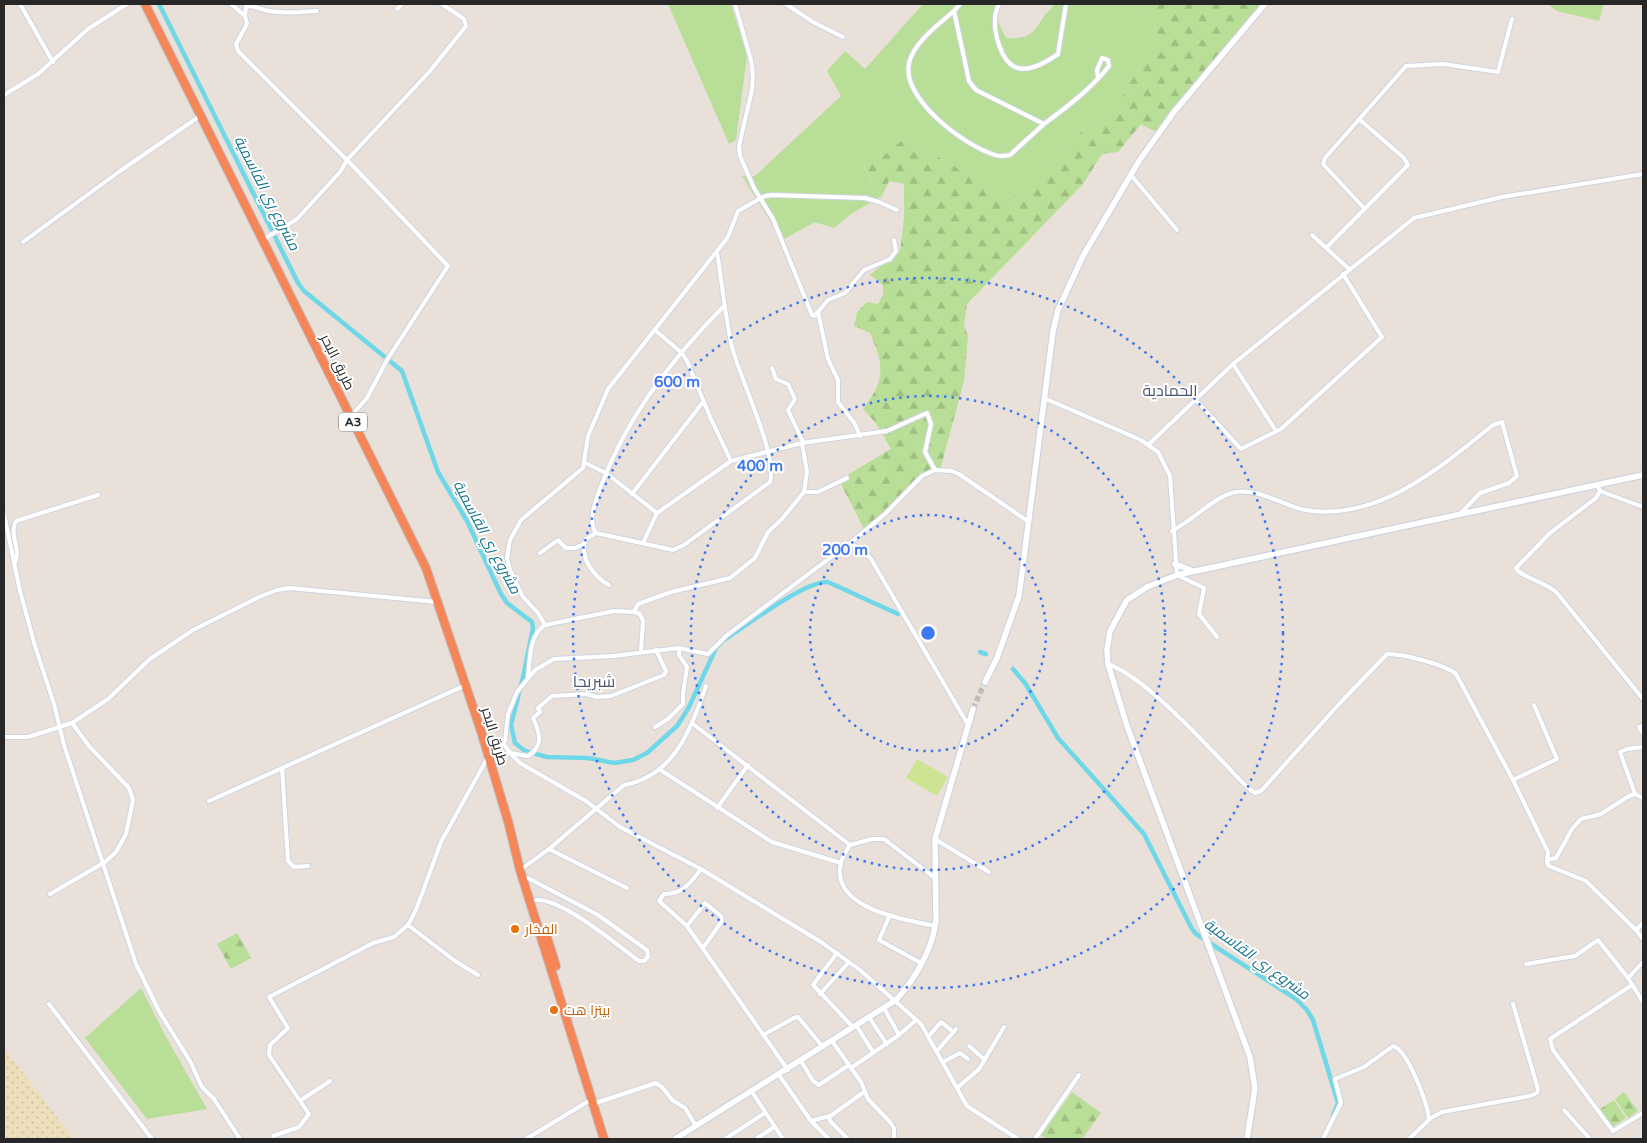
<svg xmlns="http://www.w3.org/2000/svg" width="1647" height="1143" font-family="'Varela Round',Cairo,sans-serif">
  <style>
    .grass { fill: #b9de97 }
    .forest { fill: url(#forest-firs) }
    .sand { fill: url(#sand-dots) }
    .pitch { fill: #cde593 }
    .lines { fill: none; stroke-linecap: round; stroke-linejoin: round }
    .canal { stroke: #6fd8e8; stroke-width: 4.5 }
    .secondary-tunnel { stroke: #c2bbb5; stroke-width: 5.5; stroke-dasharray: 5.5 3; stroke-linecap: butt }
    .street-casing { stroke: #ced4e0; stroke-width: 6 }
    .secondary-casing { stroke: #ced4e0; stroke-width: 8 }
    .highway-casing { stroke: #bebebe; stroke-width: 10 }
    .street { stroke: #fff; stroke-width: 4 }
    .secondary { stroke: #fff; stroke-width: 5.5 }
    .highway { stroke: #f68657; stroke-width: 8 }
    .ring { fill: none; stroke: #3e78f1; stroke-width: 2.5; stroke-dasharray: 2.5 5 }
    .food-dot { fill: #e8710a; stroke: #fff; stroke-width: 2 }
    .labels { text-anchor: middle; stroke-width: 4; stroke-linejoin: round; paint-order: stroke }
    .shield { fill: #fff; stroke: #686868; stroke-width: 1 }
    .shield-label { font-size: 12px; font-weight: bold; fill: #272727 }
    .street-label { font-size: 14px; fill: #272727; stroke: #fff }
    .food-label { font-size: 14px; fill: #c56008; stroke: #fff; text-anchor: start }
    .water-label { font-size: 15px; font-style: italic; fill: #13758f; stroke: #fff }
    .quarter-label { font-size: 16px; fill: #4a5875; stroke: #fff }
    .centre { fill: #3e78f1; stroke: #fff; stroke-width: 2.5 }
    .ring-label { font-size: 15px; text-anchor: middle; font-weight: bold; fill: #3e78f1; stroke: #fff; stroke-width: 4; stroke-linejoin: round; paint-order: stroke }
  </style>
  <defs>
    <pattern id="forest-firs" width="22" height="20" patternUnits="userSpaceOnUse" patternTransform="scale(1.25)"><rect width="22" height="20" fill="#b9de97"/><path d="M5 1l3.5 6h-7zM16 11l3.5 6h-7z" fill="#9fbe82"/></pattern>
    <pattern id="sand-dots" width="8" height="8" patternUnits="userSpaceOnUse" patternTransform="scale(1.25)"><rect width="8" height="8" fill="#eedfbc"/><path d="M2 2h.1M6 6h.1" fill="none" stroke="#ccbfa2" stroke-width="1.8" stroke-linecap="round"/></pattern>
  </defs>
  <rect width="100%" height="100%" fill="#e9e0d9"/>
  <g class="grass">
    <path d="M668,4H731L747,56L736,140L729,144Z"/>
    <path d="M923,4H997L994,13L1006,38C1026,39 1032,36 1042,19C1045,14 1051,9 1055,4H1147L1158,37L1111,114L1083,130L1058,158L1010,198L905,138L877,161L863,166L882,196L851,214L834,228L815,222L782,240L742,176H755L841,96L827,71L845,51L865,69Z"/>
    <path d="M1548,4H1604L1599,21L1557,11Z"/>
    <path d="M141,988L165,1035L207,1109L147,1119L85,1038Z"/>
  </g>
  <g class="forest">
    <path d="M1147,4H1264L1158,133L1141,124L1118,152L1102,154L1083,184L967,304L964,325L968,336L964,381L940,470L928,472L899,501L864,529L839,480L891,449L876,423L863,409C886,380 884,365 870,333L854,326L857,312L867,302L878,304L883,295V285L870,275L900,251L904,218V184L889,181L882,196L863,165L877,161L905,138L1010,198L1058,158L1083,130L1111,114L1158,37Z"/>
    <path d="M237,933L251,958L231,969L217,944Z"/>
    <path d="M1072,1092L1101,1113L1082,1139H1047L1041,1135Z"/>
    <path d="M1624,1092L1638,1111L1628,1118L1615,1099Z"/>
    <path d="M1614,1100L1626,1118L1612,1127L1600,1109Z"/>
  </g>
  <path class="sand" d="M4,1048L74,1139H8L4,1134Z"/>
  <path class="pitch" d="M917,759L948,777L937,796L906,778Z"/>
  <g class="lines">
    <g class="canal">
      <path d="M159,4L298,283L304,291L402,371L438,472L467,521L501,594L507,603L532,622L533,628L524,673L511,725L515,743L525,751L547,757L588,758L614,763L633,760L647,753L677,726L688,709L716,648L724,640C746,626 806,580 828,582L898,614"/>
      <path d="M980,652L986,654"/>
      <path d="M1013,669L1025,683L1058,738L1144,834L1192,929L1196,934L1296,999L1307,1010L1313,1020L1338,1103L1333,1115"/>
    </g>
    <path class="secondary-tunnel" d="M973,709L985,682"/>
    <g class="street-casing">
      <g id="street">
        <path d="M20,4L53,62"/>
        <path d="M231,4L245,16L247,24L236,44L238,51L353,166L448,266L387,360L367,398L351,416"/>
        <path d="M735,4L751,60L753,76L752,90L739,146L740,156L754,188L773,219L812,315L814,316L818,312"/>
        <path d="M786,4L813,22L843,37"/>
        <path d="M960,4L954,11L969,81L976,90L1044,124C1067,107 1092,88 1109,66L1108,60L1102,58L1097,70L1098,78"/>
        <path d="M999,4C997,8 995,14 995,19C994,33 1001,61 1015,67C1028,73 1048,61 1058,54L1066,4"/>
        <path d="M397,9L402,4"/>
        <path d="M954,11C939,24 914,42 909,63C901,99 965,146 995,155C1000,157 1005,156 1010,155L1044,124"/>
        <path d="M245,16L246,7C253,4 261,10 269,11C285,14 301,12 317,11"/>
        <path d="M4,95L38,74L88,29L127,4"/>
        <path d="M1131,175L1177,230"/>
        <path d="M1365,209L1323,164L1325,158L1406,66L1443,64L1498,72L1512,19"/>
        <path d="M1312,235L1349,269"/>
        <path d="M264,239L297,219L340,172L347,160L430,71L466,26L464,19L442,4"/>
        <path d="M23,242L120,171L200,116"/>
        <path d="M1327,247L1408,165L1404,158L1359,119"/>
        <path d="M717,252C722,283 725,316 732,347C740,379 778,455 770,482L684,545L673,550L596,533C587,520 596,500 601,486C627,416 673,357 725,305"/>
        <path d="M656,331L682,353L687,361L711,419L731,461"/>
        <path d="M1233,364L1276,431"/>
        <path d="M772,368L776,379L788,384L795,399L788,410L803,442"/>
        <path d="M1044,398L1141,440L1158,452L1170,476L1177,575L1204,588L1199,614L1217,637"/>
        <path d="M1196,400L1241,449L1281,429L1382,337L1343,274"/>
        <path d="M860,436L855,424L838,402V380L828,359L818,312L828,300L845,293L864,270L890,259L896,251L894,240"/>
        <path d="M1149,444L1233,364L1414,218L1502,197L1643,174"/>
        <path d="M585,463L606,473L657,513"/>
        <path d="M1597,485L1600,491L1596,498L1550,533L1516,568C1521,578 1547,582 1557,593L1643,699"/>
        <path d="M1600,491L1643,507"/>
        <path d="M804,492H818L847,478"/>
        <path d="M632,494L703,402"/>
        <path d="M4,514L20,591L35,646L54,704L64,745L136,964L159,1011L190,1061L202,1087L214,1099L240,1139"/>
        <path d="M1172,531C1192,521 1213,498 1232,493C1256,486 1283,506 1305,510C1378,522 1441,467 1493,425L1502,422L1517,476L1509,483L1480,493L1461,513"/>
        <path d="M596,533L586,539C578,556 594,577 609,585"/>
        <path d="M643,543L657,513L731,461L802,443L887,431L927,413L931,424L925,452L935,470"/>
        <path d="M850,543L865,552L871,559L967,723"/>
        <path d="M540,553L558,540L566,548H575L584,544"/>
        <path d="M14,564C23,551 8,535 16,521L98,495"/>
        <path d="M545,625L538,613L523,597L510,570L507,558L510,540L521,520L583,468L588,436L608,389L728,237L738,211L765,196L772,195L865,198L879,202L897,210"/>
        <path d="M641,651L643,621L640,614L634,612L638,604L671,592L730,578L755,558L768,532L782,519L804,492L807,472L802,443"/>
        <path d="M1108,664C1144,677 1197,735 1225,764C1234,773 1244,786 1255,793L1261,791L1340,703L1387,654C1403,654 1444,664 1456,674L1513,780L1557,759L1534,705"/>
        <path d="M528,677C530,660 529,635 545,625L614,611L634,612"/>
        <path d="M693,724L850,845"/>
        <path d="M1643,726L1639,727L1643,734"/>
        <path d="M655,727L668,719L683,704V693L687,667L679,655V648"/>
        <path d="M4,737H28L72,723L108,699L150,659L193,630L259,597L277,590L290,588L437,602"/>
        <path d="M501,740L510,753L520,763L586,801L620,827L701,869L821,942L860,970L921,1024L967,1106L1018,1139"/>
        <path d="M485,748L501,745L505,741L508,714L517,692L535,670L554,659L613,656L679,648L708,654L727,635L850,543L885,514L922,476L935,470L952,471L959,474L1029,522"/>
        <path d="M510,753L528,756C544,746 540,733 533,718L540,712L538,708L552,696L586,694L597,697L611,696L664,675L666,671L656,650"/>
        <path d="M282,768L288,861L294,867L308,866"/>
        <path d="M659,769L772,842L841,863"/>
        <path d="M1513,780L1548,852L1547,862L1549,866L1586,881L1636,930"/>
        <path d="M1635,794L1620,752L1627,749L1643,747"/>
        <path d="M209,801L466,685"/>
        <path d="M717,808L748,765"/>
        <path d="M935,839L989,872"/>
        <path d="M549,849L627,888"/>
        <path d="M1547,860L1556,858L1572,829L1581,819L1601,814L1629,796L1635,794L1643,798"/>
        <path d="M701,869C690,883 684,894 664,894L659,901L687,926L788,1070"/>
        <path d="M520,870L549,849L624,785C675,776 691,728 706,686"/>
        <path d="M528,878L598,915L647,950L648,957L644,961H639C617,945 562,898 536,900"/>
        <path d="M935,878L884,839H872L850,845C847,850 843,856 841,862C829,909 906,920 935,926"/>
        <path d="M50,894L105,862L116,852L126,834L133,800L129,788L89,746L72,723"/>
        <path d="M889,917L879,940L921,963"/>
        <path d="M1643,923L1636,930L1643,939"/>
        <path d="M408,925L455,961L478,975"/>
        <path d="M687,926L705,903L721,916L722,921L703,948"/>
        <path d="M837,953L813,985L853,1027"/>
        <path d="M1526,964L1575,956L1598,940L1628,978L1643,1002"/>
        <path d="M1628,978L1643,962"/>
        <path d="M1632,985L1550,1039L1553,1050L1613,1131L1643,1113"/>
        <path d="M820,994L849,962"/>
        <path d="M49,1004L152,1139"/>
        <path d="M884,1008L899,1035"/>
        <path d="M869,1017L886,1043"/>
        <path d="M856,1025L873,1052"/>
        <path d="M763,1035L794,1018L798,1017L823,1047"/>
        <path d="M929,1036L941,1022L951,1030"/>
        <path d="M832,1041L861,1082L868,1099L890,1122L894,1128V1139"/>
        <path d="M969,1046L985,1060"/>
        <path d="M937,1051L956,1029"/>
        <path d="M801,1061L813,1081L819,1085L849,1065"/>
        <path d="M943,1062L960,1053L968,1059"/>
        <path d="M851,1068L899,1035L916,1020"/>
        <path d="M779,1075L811,1121L829,1139"/>
        <path d="M957,1088L979,1069L1004,1027"/>
        <path d="M752,1092L783,1139"/>
        <path d="M301,1100L330,1081"/>
        <path d="M596,1103L656,1083L663,1088L672,1100L685,1108L696,1126"/>
        <path d="M1564,1110L1590,1139"/>
        <path d="M811,1121L830,1116"/>
        <path d="M273,1136L299,1127L309,1114L269,1055L270,1045L288,1028L269,997L373,943L394,937L408,925L416,910L441,842L488,757"/>
        <path d="M526,1139L592,1099"/>
        <path d="M725,1139L765,1113"/>
        <path d="M756,1139L774,1127"/>
        <path d="M848,1139L830,1121L829,1117L864,1092"/>
        <path d="M1035,1139L1079,1075"/>
        <path d="M1323,1139L1341,1103L1335,1079L1364,1067L1393,1046C1408,1050 1428,1105 1429,1120"/>
        <path d="M1409,1139L1431,1118L1442,1112L1530,1096L1537,1093L1538,1089L1513,1004"/>
      </g>
    </g>
    <g class="secondary-casing">
      <g id="secondary">
        <path d="M1175,564L1193,571"/>
        <path d="M985,682L997,658L1019,596L1053,331L1058,310L1083,256L1139,161L1174,112L1265,4"/>
        <path d="M675,1139L896,1000C915,979 933,949 936,920L935,839L973,709"/>
        <path d="M1247,1139L1255,1088L1250,1057L1127,726L1108,664L1107,650L1110,631L1127,600L1147,587L1177,575L1643,475"/>
      </g>
    </g>
    <g class="highway-casing">
      <g id="highway">
        <path d="M145,4L426,568L481,731L508,821L520,870L604,1139"/>
        <path d="M546,934L556,966"/>
      </g>
    </g>
    <use href="#street" class="street"/>
    <use href="#secondary" class="secondary"/>
    <use href="#highway" class="highway"/>
  </g>
  <g class="ring">
    <circle cx="928" cy="633" r="118"/>
    <circle cx="928" cy="633" r="237"/>
    <circle cx="928" cy="633" r="355"/>
  </g>
  <g class="food-dot">
    <circle cx="515" cy="929" r="5"/>
    <circle cx="554" cy="1010" r="5"/>
  </g>
  <g class="labels">
    <rect class="shield" x="339" y="412.5" width="28" height="19" rx="4"/>
    <g class="shield-label">
      <text x="353" y="426">A3</text>
    </g>
    <g class="street-label">
      <text transform="translate(338 362) rotate(64)" y="5">طريق البحر</text>
      <text transform="translate(495 736) rotate(73)" y="5">طريق البحر</text>
    </g>
    <g class="food-label">
      <text x="525" y="934">الفخار</text>
      <text x="564" y="1015">بيتزا هت</text>
    </g>
    <g class="water-label">
      <text transform="translate(267 193) rotate(63)" y="5">مشروع ري القاسمية</text>
      <text transform="translate(487 537) rotate(62)" y="5">مشروع ري القاسمية</text>
      <text transform="translate(1257 959) rotate(36)" y="5">مشروع ري القاسمية</text>
    </g>
    <g class="quarter-label">
      <text x="1170" y="396">الحمادية</text>
      <text x="594" y="687">شبريحا</text>
    </g>
  </g>
  <circle cx="928" cy="633" r="8" class="centre"/>
  <g class="ring-label">
    <text x="677" y="387">600 m</text>
    <text x="760" y="471">400 m</text>
    <text x="845" y="555">200 m</text>
  </g>
  <rect width="1647" height="1143" fill="none" stroke="#272727" stroke-width="10"/>
</svg>
